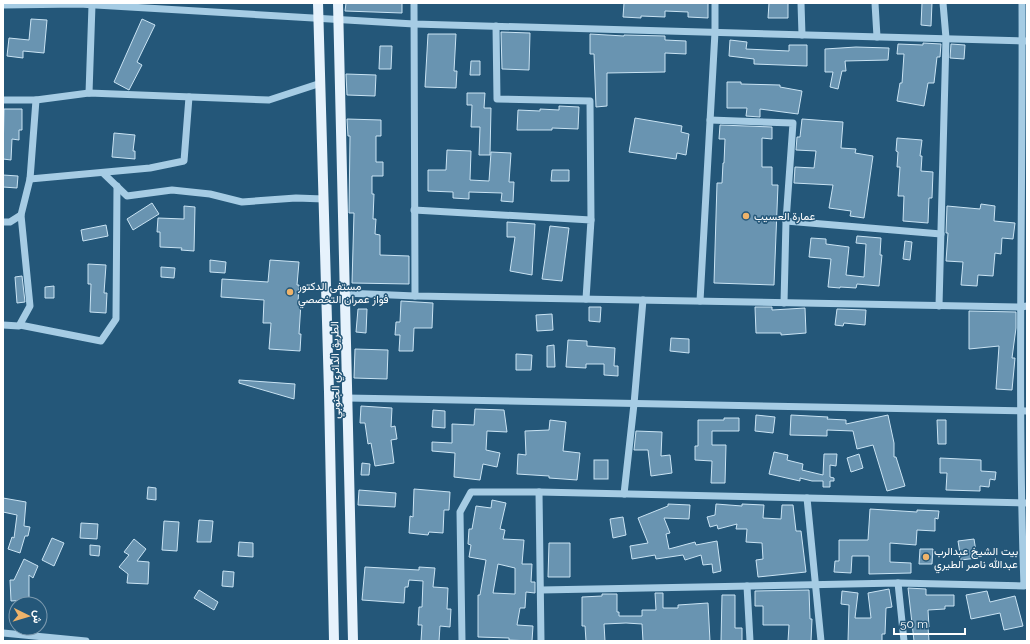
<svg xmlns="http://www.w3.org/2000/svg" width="1030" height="644" font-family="Raleway,Vazirmatn,sans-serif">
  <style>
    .building { fill: #6994b1; stroke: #c9e3f3; fill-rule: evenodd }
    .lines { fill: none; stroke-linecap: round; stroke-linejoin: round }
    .minor { stroke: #a6cce4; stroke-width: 7 }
    .major { stroke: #e6f2fc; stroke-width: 10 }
    .poi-dot { fill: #eeb36a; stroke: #245779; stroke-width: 1.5 }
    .labels { text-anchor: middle; stroke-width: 3; stroke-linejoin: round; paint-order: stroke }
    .poi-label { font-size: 11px; fill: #fff; stroke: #245779; text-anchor: start }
    .street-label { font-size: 11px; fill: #fff; stroke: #245779 }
  </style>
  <rect width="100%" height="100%" fill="#245779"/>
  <g class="building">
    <path d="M346,3H402V13L345,11Z"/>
    <path d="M624,3H708V18L688,17V12L665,11V17L641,16V18L623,17Z"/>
    <path d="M769,3H788V18H768Z"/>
    <path d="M922,3H932L931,26L921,25Z"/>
    <path d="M31,19L47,20L44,53L23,51V58L7,56L9,38L29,40Z"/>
    <path d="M142,19L155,25L137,62L142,65L129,90L114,82Z"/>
    <path d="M501,32L530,33L529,70L502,69Z"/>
    <path d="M428,34H456L454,71H457L456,88L425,87Z"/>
    <path d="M590,34L624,36V35L665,36V40L686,41V54L665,53V72L607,73V106L596,107L594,54H590Z"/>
    <path d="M730,40L747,42L746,49L789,51V45H807V66L754,64V59L729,56Z"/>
    <path d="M923,43L941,44L940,57H937L934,83H928L924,106L897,101L900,83H902L904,54H897L898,44L923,45Z"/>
    <path d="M951,44L965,45L964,59L950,58Z"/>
    <path d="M380,46H392L391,69H379Z"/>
    <path d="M856,47L889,48L888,60L845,61L846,71H842L838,89L830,87L833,72H825V49Z"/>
    <path d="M471,61H480V75H470Z"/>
    <path d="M346,74L376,75L375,96L347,95Z"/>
    <path d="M727,82H741V84L780,85V87L802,91L798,114L760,109V117L746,116L747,108H727Z"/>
    <path d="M467,93H485L484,108H491L490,155H479L480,127H471L472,105H467Z"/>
    <path d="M559,106L579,107L578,129L552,128V130H517L518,110L540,111V109L559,110Z"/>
    <path d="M4,109H22V130H19V140L12,139L11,160L3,159Z"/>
    <path d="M635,118L682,126L681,132L689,134L686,155L677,153L676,159L629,152Z"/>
    <path d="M347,119L381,120V136H376V162H383V176H372V194H374L373,219H376L375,234L380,235V255L409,256V284L352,283L354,213H349L350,136H348Z"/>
    <path d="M802,119L843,122L841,148L856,149L855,153L873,156L864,218L850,216L851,211L829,208L833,185L794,183L795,167L814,168L816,151L796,150L797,137H800Z"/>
    <path d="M720,125L772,127V139L762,138V167H772V185H778L774,285L714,283L717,183H722L723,163H724L725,139H719Z"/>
    <path d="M114,133L135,135L133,151H135V159L112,157Z"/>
    <path d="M897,138L922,140L920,156H922L921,171L933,172L932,198H929L928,223L903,221L904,196H898L900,167H897L898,152L896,151Z"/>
    <path d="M447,150L471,151L470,180L489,181L491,152L511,153L509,182H514L513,202L501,201L502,193L469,192V199L453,198V192L428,191V170H446Z"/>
    <path d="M552,170H569V181H551Z"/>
    <path d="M3,175L18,176L17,188L3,187Z"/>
    <path d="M152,203L159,214L133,230L127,219Z"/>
    <path d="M981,204L995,206L994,221L1015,223L1013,239L1002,238L1001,254L995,253L993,276L978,275L977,286L961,285L963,262L946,261L948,233H946L947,206L980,209Z"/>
    <path d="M184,206L195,207L194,251L181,250L182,248L160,247V232H157L158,218L184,219Z"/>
    <path d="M507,222L535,224L532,275L510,271L515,237H507Z"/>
    <path d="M106,225L108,236L83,241L81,230Z"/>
    <path d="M550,226L569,228L562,281L542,279Z"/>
    <path d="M857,236L881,238L880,255H882L879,286L857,284L856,288L840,287V288L828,287L831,259L809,257L811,238L826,239V244L849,247L846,275L864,277L866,244L856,243Z"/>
    <path d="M905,241L912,242L910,260L903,259Z"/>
    <path d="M210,260L226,262L225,273L210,272Z"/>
    <path d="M270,260L299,262L297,285H299L298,303H301L299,334H301L300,351L269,349L271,323H263L264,300L221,297L222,279L268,282Z"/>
    <path d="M88,264L106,265L104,293H107L106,313L90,312L91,284H88Z"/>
    <path d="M161,267L175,268L174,278L161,277Z"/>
    <path d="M22,276L25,302L17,303L15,277Z"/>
    <path d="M54,286V298H45V287Z"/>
    <path d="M401,301L433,303L432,328H414L413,351H399L400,335H395L396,322H400Z"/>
    <path d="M589,307H601L600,322L589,321Z"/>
    <path d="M755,307H772V310L805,308L806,333L781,335V333H756Z"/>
    <path d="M358,309H367L366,333L356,332Z"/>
    <path d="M837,309L866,310L865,325L844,323L843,326L835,325Z"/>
    <path d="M969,311L1016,312V328L1012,358H1015L1012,390L996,389L999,346L969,349Z"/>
    <path d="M552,314L553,330L537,331L536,315Z"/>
    <path d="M671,338L689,339V353L670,351Z"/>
    <path d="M568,340L587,341V346L615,348L614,366H618V376L604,375V364H586V368L566,367Z"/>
    <path d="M554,345L555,367H547V346Z"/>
    <path d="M355,349L388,350L387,379L354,378Z"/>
    <path d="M516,354L532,355L531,370H516Z"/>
    <path d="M239,380L295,384L294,399L239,383Z"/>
    <path d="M361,406L392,408L391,427L395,426L397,439L391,440L394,463L375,466L371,443L368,444L365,423H360Z"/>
    <path d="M475,409L504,410L507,432L487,431L486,450L500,453L497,467L483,464L480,480L454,477L455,453L432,451V442L452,443V424L474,425Z"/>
    <path d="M433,410L445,411V428L432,427Z"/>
    <path d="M756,415L775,417L773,433L755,431Z"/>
    <path d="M791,415L828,417L827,419L846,420V424L888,415L894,443V457H896L905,486L887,491L873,445L857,449L853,431L827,430V436L790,435Z"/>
    <path d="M724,418H739V431H712V445H726L725,483H711L712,461L695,460V446H698V420H724Z"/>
    <path d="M550,420L566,422L563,451L580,453L577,480L549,478V476L517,474L518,454L526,455L525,431L549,430Z"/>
    <path d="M937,420H946V444H938Z"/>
    <path d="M636,431L662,432L661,456L670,455L672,473L651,476L648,450H634Z"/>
    <path d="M774,452L788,455L787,460L803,464L802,470L823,475L824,454H837L836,466L830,465V477L834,478V481H830V487H823V481H812L800,478V481L769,474Z"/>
    <path d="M859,454L863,468L851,472L847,458Z"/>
    <path d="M940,458L981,460V471L996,472L995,480L990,479L989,487L980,486V491L946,490L947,473H940Z"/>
    <rect x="594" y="460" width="14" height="19"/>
    <path d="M362,463L370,464L369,475H361Z"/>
    <path d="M148,487L156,488V500L147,499Z"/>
    <path d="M414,489L450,492L449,510H444L443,533L429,532L428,535L409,533L410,516L413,517Z"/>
    <path d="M359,490L396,493L395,507L358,505Z"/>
    <path d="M3,498L26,502L24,526L30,527L28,536H25L20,553L8,549L12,537L14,538L17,515L3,512Z"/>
    <path d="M492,500L506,503L500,529L505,530L503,539L524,540L522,564H532L531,582H535V593L526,592L525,608H520L517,625L533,626L532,641L509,640V638L478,637V595H480L486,560L469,557L471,545L468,544L469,529H472L476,506L491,508ZM498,564L515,568V594L493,593Z"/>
    <path d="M668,504L690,505L689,519L664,518L670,533L666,534L669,549L695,542L696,545L717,541L721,571L713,573L712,564L703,565L701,555L685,560L683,555L656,559L655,555L632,559L630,546L648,543L638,518L668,506Z"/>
    <path d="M716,504L742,506V504L764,505L763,518L781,519L782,505H793L796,531H801L806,572L758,577L756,560L763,559L762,543L746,542L747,529H736L737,524L718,529L717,525L710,527L707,517L715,515Z"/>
    <path d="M870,509L917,512V510L939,511L938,519L935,518V531L917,530L916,545L890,543V562L911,563V573L869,574V556H852L851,573L834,572L835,561H839V540H868Z"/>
    <path d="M623,517L626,535L613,538L610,519Z"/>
    <path d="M199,520L213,521L211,542H197Z"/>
    <path d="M164,521L179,522L177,551L162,550Z"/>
    <path d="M81,523L98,524L97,539L80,538Z"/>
    <path d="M52,538L64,543L54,566L42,560Z"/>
    <path d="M134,539L146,549L137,561L149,562L148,584L127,583L128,574L119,567L129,555L124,552Z"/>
    <path d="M974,539L977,558L961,560L958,541Z"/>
    <path d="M239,542L253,543V557L238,556Z"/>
    <path d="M549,543H570V577H548Z"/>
    <path d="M90,545L100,546L99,556L90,555Z"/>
    <path d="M920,549H933L932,564H919Z"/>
    <path d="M24,559L38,566L33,578L29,575V600L11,601L10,580H14Z"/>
    <path d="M365,567L419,570V567L435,568L433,587L448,588L447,609H451L450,627L440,626L439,641H421L422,625H418L419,607H422L423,581L409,580L408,587H405L404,603L362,600Z"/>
    <path d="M223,571L234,572L233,587L222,586Z"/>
    <path d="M908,588L926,589V595H954V606H945V609L928,610L929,627H928L929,641H914Z"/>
    <path d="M889,589L892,607L886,608L885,634H882V641H848L849,605L841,604L842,591L858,593L855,618H871L868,593Z"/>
    <path d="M199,590L218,602L214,610L194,598Z"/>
    <path d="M809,590L810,619H812L811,641H788L789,625H763V606H755V591Z"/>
    <path d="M987,591L990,602L1015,596L1023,626L1004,630L1000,613L971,619L966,595Z"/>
    <path d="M655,593H663V608H678V605L708,603L710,641H643L642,624L626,623L604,624L605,641H586L585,626H582V597L602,596V594H617V612H619V616H642V610H656Z"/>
    <path d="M722,595H735V628H742V641H721Z"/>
  </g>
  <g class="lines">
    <g class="minor">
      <path d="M414,3L415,296"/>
      <path d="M801,3L802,35"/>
      <path d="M875,3L877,37"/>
      <path d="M3,5L79,4L414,24L1027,41"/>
      <path d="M496,26L497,99L590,101L591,220"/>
      <path d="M89,93L92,5"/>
      <path d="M3,100H36L89,93L269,100L321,83"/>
      <path d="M710,120L793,123L786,221L941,234"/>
      <path d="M103,173L127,196L172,190L210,194L242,202L296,198L324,199"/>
      <path d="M30,179L150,168L184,161L189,97"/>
      <path d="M414,210L591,220L586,299"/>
      <path d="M3,222H10L21,215L30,179L36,100"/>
      <path d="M345,293L415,296L1021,307L1027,306"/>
      <path d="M700,301L715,32V3"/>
      <path d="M784,303L786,221"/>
      <path d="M939,306L946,38L943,3"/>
      <path d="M3,325L19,326L30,306L21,215"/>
      <path d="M20,325L101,341L116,319L117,186"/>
      <path d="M347,398L1027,411"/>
      <path d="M539,492L541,641"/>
      <path d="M624,494L634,404L643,300"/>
      <path d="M807,498L821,641"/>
      <path d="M898,583L1024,586C1017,392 1023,197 1022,3"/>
      <path d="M747,586L750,641"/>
      <path d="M541,590L898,583L904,641"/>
      <path d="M3,633L86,641"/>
      <path d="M462,641L460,512L471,492H539L1027,503"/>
    </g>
    <g class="major">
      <path d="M318,3L329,392L334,641"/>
      <path d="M338,3L353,641"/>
    </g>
  </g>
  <g class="poi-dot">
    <circle cx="746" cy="216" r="4"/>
    <circle cx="290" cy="292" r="4"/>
    <circle cx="926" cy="557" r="4"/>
  </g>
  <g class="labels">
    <g class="poi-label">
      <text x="754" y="220">عمارة العسيب</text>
      <text x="298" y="290">مستفى الدكتور<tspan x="298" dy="13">فواز عمران التخصصي</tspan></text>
      <text x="934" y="555">بيت الشيخ عبدالرب<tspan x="934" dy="13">عبدالله ناصر الطيري</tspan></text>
    </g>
    <g class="street-label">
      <text transform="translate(335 370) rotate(-91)" y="4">الطريق الدائري الجنوبي</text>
    </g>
  </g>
  <rect width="1030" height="644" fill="none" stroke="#ffffff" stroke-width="8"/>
  <g transform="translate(28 616) rotate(95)"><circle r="19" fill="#245779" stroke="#7c9aaf"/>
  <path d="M0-3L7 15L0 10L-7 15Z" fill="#eeb36a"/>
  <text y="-6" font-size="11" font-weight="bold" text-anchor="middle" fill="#ffffff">ش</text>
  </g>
  <path d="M894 628v6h71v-6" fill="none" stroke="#ffffff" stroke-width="2"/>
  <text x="900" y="628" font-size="12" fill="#ffffff" stroke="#245779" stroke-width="3" paint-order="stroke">50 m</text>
</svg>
